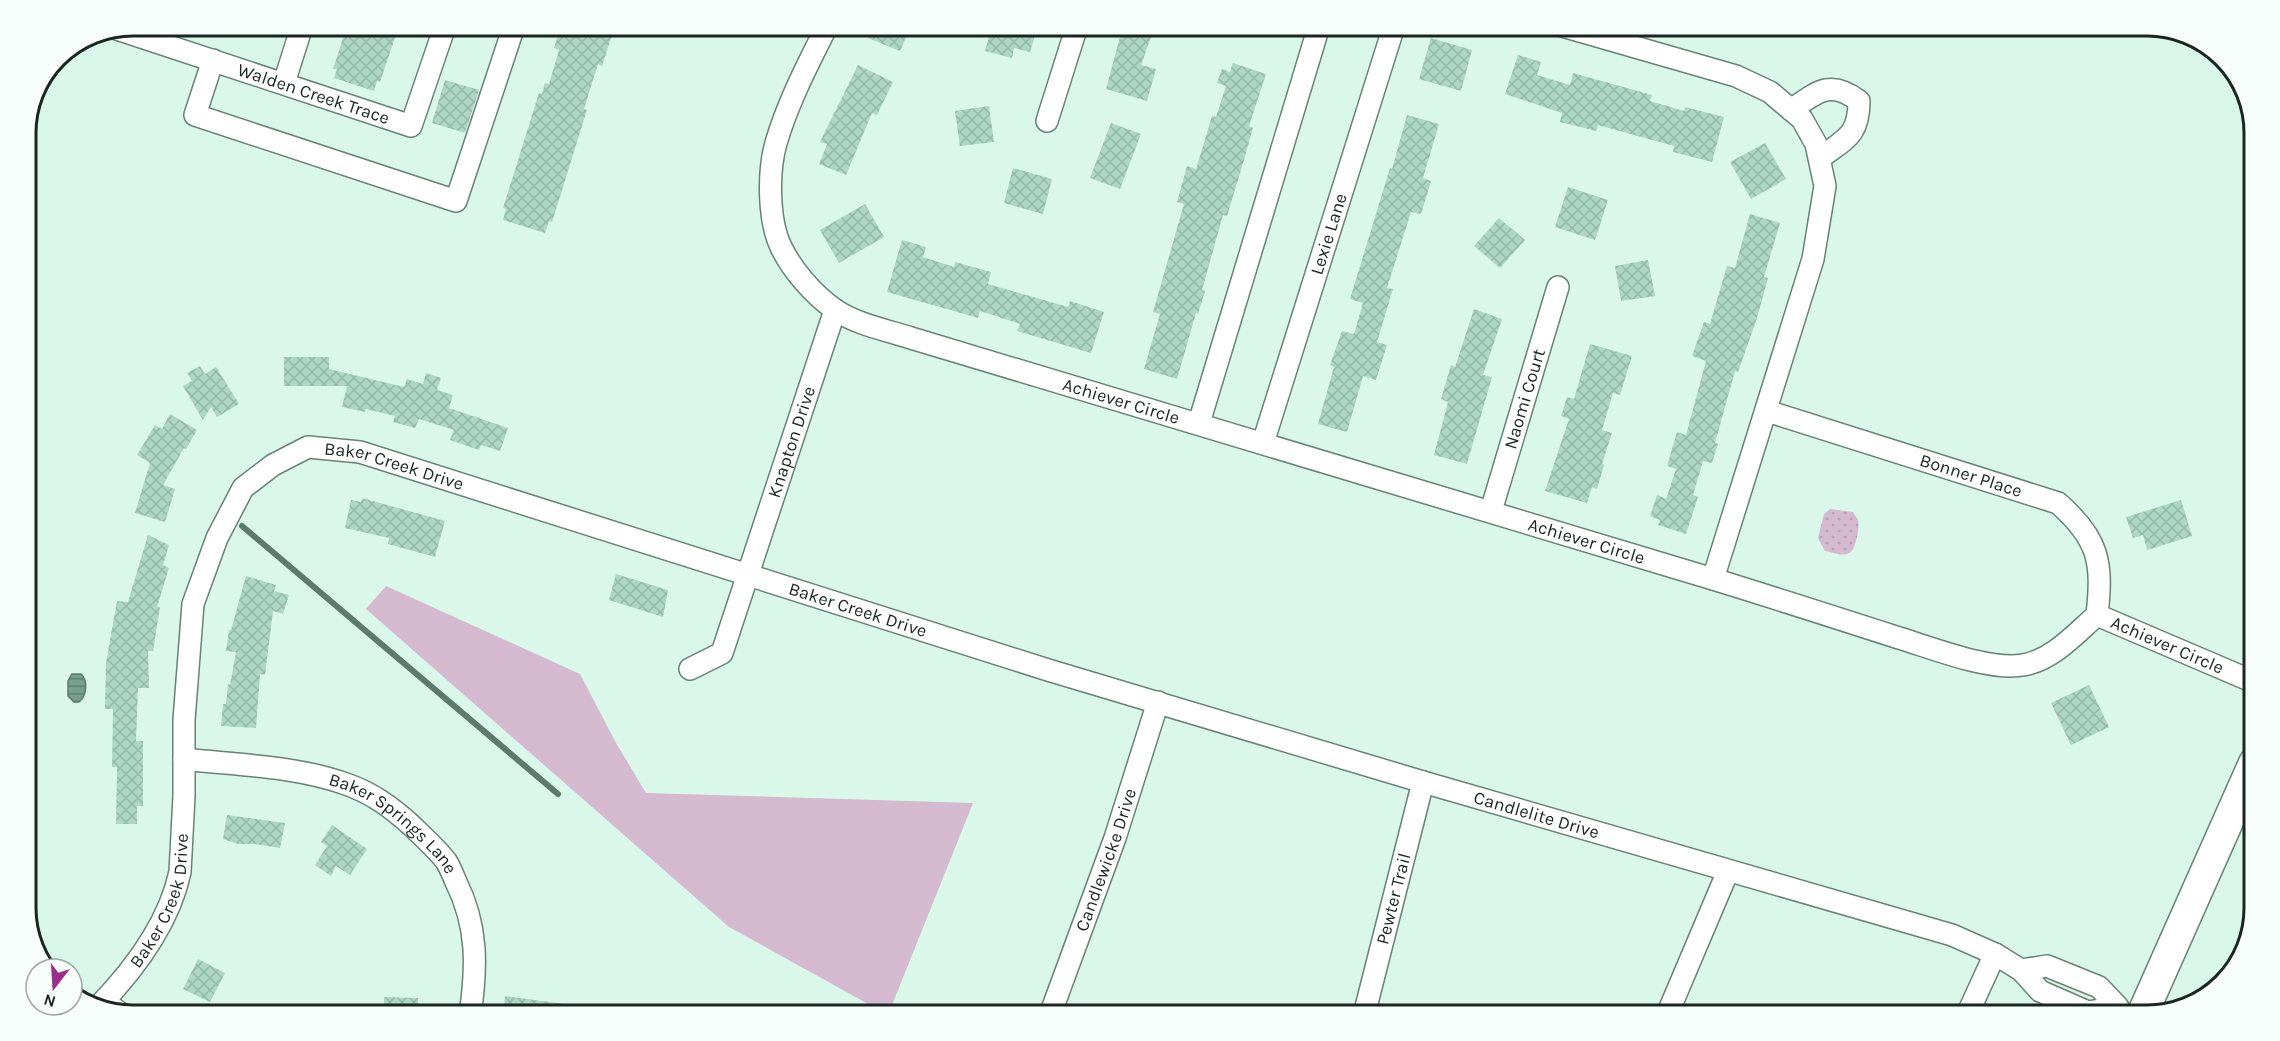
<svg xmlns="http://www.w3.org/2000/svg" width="2280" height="1041" font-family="Karla,sans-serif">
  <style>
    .grass { fill: #d4b9cf }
    .park { fill: url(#park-dots) }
    .water { fill: url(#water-rules); stroke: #5b7b6d; stroke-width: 1.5 }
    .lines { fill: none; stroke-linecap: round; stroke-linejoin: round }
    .stream { stroke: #5b7b6d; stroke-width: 6 }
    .building { fill: url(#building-cross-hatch) }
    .street-casing { stroke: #688376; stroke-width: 24 }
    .secondary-casing { stroke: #688376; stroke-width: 33 }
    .street { stroke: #fff; stroke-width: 21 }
    .secondary { stroke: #fff; stroke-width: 30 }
    .labels { text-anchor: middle; stroke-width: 4.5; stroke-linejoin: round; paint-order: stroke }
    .street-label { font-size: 18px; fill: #1a2621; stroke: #f8fefb }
    .rim { fill: none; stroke: #1a2621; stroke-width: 3 }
  </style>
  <defs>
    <pattern id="park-dots" width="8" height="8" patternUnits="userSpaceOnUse" patternTransform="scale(1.5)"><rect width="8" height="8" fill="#d4b9cf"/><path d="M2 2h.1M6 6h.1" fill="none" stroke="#b59fb1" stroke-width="1.8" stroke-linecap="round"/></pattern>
    <pattern id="water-rules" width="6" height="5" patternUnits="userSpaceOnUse" patternTransform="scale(1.5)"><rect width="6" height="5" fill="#779f8d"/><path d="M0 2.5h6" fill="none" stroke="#618173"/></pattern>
    <pattern id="building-cross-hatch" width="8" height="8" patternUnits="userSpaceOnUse" patternTransform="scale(1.5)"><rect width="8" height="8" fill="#add7c4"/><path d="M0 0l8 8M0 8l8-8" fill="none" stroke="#94b8a8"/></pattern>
  </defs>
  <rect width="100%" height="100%" fill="#d9f8e9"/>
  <path class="grass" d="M386,586L580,674L616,743L646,793L973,803L888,1015L729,927L366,609Z"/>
  <path class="park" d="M1830,509L1853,512C1854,514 1857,518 1858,520C1860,527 1856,550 1849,553C1842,557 1832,552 1825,551L1818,538L1824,514Z"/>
  <path class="water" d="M72,674H81C88,680 87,696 79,702H74L68,696V681Z"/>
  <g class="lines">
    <path class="stream" d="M242,526L558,794"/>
  </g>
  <g class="building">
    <path d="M347,26H399L380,82L377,81L374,91L334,78L337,69H333Z"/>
    <path d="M561,26H615L602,66L598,64L584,109L587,110L552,222L549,221L545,233L503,220L506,209L503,208L539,93L542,94L545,83L549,84L559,50L554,48Z"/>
    <path d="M874,26H911L900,51L868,38Z"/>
    <path d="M992,26H1025L1037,29L1030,52L1014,48L1012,58L985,51Z"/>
    <path d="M1123,26H1155L1141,65L1156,69L1147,101L1106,89Z"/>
    <path d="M1431,38L1472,50L1461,91L1419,79Z"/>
    <path d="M1518,55L1541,62L1537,75L1570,85L1573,73L1652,95L1650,101L1684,111L1685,107L1724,117L1712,162L1673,152L1674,146L1598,125L1596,131L1560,122L1562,113L1505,94Z"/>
    <path d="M1233,63L1266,74L1249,126L1253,128L1244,160L1227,216L1223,215L1202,290L1205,291L1198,314L1196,313L1177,379L1144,369L1160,314L1153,312L1184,204L1177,202L1187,166L1196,169L1212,116L1216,117L1226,86L1217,83L1222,69L1230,72Z"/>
    <path d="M858,65L893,82L877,115L872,113L846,175L819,164L827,144L820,142Z"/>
    <path d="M445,80L479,90L465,133L432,123Z"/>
    <path d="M989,106L994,142L960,146L955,111Z"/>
    <path d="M1407,115L1439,124L1423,178L1431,181L1421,214L1411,212L1387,288L1393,289L1377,342L1387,345L1376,380L1363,376L1347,432L1318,424L1334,367L1330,365L1342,331L1354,334L1363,303L1350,299L1390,168L1392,169Z"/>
    <path d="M1111,123L1141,134L1120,189L1090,178Z"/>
    <path d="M1765,143L1786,179L1751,199L1730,162Z"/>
    <path d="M1013,168L1052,179L1043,214L1004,203Z"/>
    <path d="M1568,187L1608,200L1595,240L1555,227Z"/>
    <path d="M865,204L884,237L839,263L820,230Z"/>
    <path d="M1750,214L1780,223L1764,277L1768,278L1757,318L1738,372L1735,371L1715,443L1718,444L1712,463L1703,461L1693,495L1698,497L1686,534L1658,525L1660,520L1650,516L1657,495L1666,499L1676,469L1667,466L1677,432L1686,435L1706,361L1692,356L1704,322L1710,324L1727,266L1735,268Z"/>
    <path d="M1499,218L1525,240L1500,268L1474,246Z"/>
    <path d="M902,240L926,247L923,257L954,267L955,262L991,272L988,284L1068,307L1070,301L1104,312L1091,353L1017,331L1020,324L980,311L978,318L887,292Z"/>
    <path d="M1648,260L1655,296L1621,301L1615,266Z"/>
    <path d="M1474,309L1502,319L1483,375L1492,377L1467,464L1434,455L1448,402L1441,399L1451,365L1455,367Z"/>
    <path d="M1590,344L1632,356L1620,395L1613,393L1602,430L1612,433L1602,464L1604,465L1597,489L1592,487L1587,503L1545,491L1569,419L1561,416L1567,397L1574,399Z"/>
    <path d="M284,357H329V369L404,387L407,379L423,384L426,373L441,378L437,390L453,395L449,408L508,428L500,451L481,445L479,450L450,440L454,430L419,419L415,428L393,422L395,416L366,409L365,412L342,407L347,386H284Z"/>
    <path d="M200,366L205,374L216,367L239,404L217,417L211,407L203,420L183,386L192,381L187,373Z"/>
    <path d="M170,414L197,430L186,449L184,448L163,485L175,489L165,522L135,513L150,463L137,455L155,425L162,429Z"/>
    <path d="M362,498L445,521L435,557L388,544L389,538L345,528L351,500L361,502Z"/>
    <path d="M2181,500L2192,536L2147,550L2143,535L2133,538L2126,517Z"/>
    <path d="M148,535L169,545L163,565L169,568L157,607H160L153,651H148L149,688H138L136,741H143V806H137V824H116L117,767H112L113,709H105L106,663L117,601L128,602Z"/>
    <path d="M616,574L668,590L663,617L609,600Z"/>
    <path d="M246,576L276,585L274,591L289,595L283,614L273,611L265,675L260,674L256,728L221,726L223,704H226L228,684L230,685L236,652L226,651L229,630H231Z"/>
    <path d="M2089,685L2109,727L2071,745L2051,703Z"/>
    <path d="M227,815L285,823L280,848L255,844H238L223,839Z"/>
    <path d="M332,825L367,849L350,875L336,866L331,876L315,865L327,846L321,842Z"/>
    <path d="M198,959L225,973L210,1002L183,989Z"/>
    <path d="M505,996L580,1006L579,1016H503Z"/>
    <path d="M384,997L418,998V1016H384Z"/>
  </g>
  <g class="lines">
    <g class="street-casing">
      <g id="street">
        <path id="s1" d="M827,26C808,64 788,102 776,143C768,171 768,220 781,247C792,270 813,294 834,309C855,324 886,330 911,338L1713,579L1813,259L1825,186L1816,144L1802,119L1770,92L1736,76L1562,26"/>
        <path id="s2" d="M117,29L411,126L445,26"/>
        <path d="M213,60L195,115L456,201L514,26"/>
        <path d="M284,83L302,26"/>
        <path d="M1791,110C1817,92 1830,79 1859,101C1859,136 1845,139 1820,158"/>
        <path d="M1047,121L1077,26"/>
        <path id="s3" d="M1767,411L2058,503C2099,539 2103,562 2097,615"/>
        <path d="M1199,423L1319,26"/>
        <path id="s4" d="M1263,443L1394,26"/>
        <path id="s5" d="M1491,511L1558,287"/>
        <path id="s6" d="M1713,579C1775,598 1837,618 1899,638C1932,648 1990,671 2023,665C2053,660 2075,634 2097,615L2254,682"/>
        <path id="s7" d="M690,669L722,653L835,310"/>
        <path id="s8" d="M184,759C237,765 296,766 346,784C372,793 391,807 411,825C423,837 436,848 446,861C450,867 453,875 456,882C478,926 477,967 470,1015"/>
        <path d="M104,1001L120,1013"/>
        <path id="s9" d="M97,1008C133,971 169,924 180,872L184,796V720L193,604L217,538L243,488L273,465L308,447L360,452L1048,670L1423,782L1952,935L1995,954L2021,970L2040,991L2088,1012L2118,1007L2099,987L2047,966L2021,970"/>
        <path id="s10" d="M1050,1015L1115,838L1158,702"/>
        <path id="s11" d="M1364,1015L1423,782"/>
        <path d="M1667,1015L1728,871"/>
        <path d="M1967,1015L1995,954"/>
      </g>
    </g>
    <g class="secondary-casing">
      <path id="secondary" d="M2142,1015L2254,763"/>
    </g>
    <use href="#street" class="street"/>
    <use href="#secondary" class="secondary"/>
  </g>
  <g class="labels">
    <g class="street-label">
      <text dy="6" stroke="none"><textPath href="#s2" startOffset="207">Walden Creek Trace</textPath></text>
      <text dy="6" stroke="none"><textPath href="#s4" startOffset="219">Lexie Lane</textPath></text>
      <text dy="6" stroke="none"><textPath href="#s5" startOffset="117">Naomi Court</textPath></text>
      <text dy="6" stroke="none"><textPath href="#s1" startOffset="618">Achiever Circle</textPath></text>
      <text dy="6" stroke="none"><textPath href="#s7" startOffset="258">Knapton Drive</textPath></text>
      <text dy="6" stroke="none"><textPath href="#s9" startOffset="722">Baker Creek Drive</textPath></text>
      <text dy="6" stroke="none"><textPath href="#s3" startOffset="214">Bonner Place</textPath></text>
      <text dy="6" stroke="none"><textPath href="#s1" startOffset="1104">Achiever Circle</textPath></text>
      <text dy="6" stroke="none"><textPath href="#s9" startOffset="1208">Baker Creek Drive</textPath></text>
      <text dy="6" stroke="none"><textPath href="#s6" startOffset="490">Achiever Circle</textPath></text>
      <text dy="6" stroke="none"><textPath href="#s9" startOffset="1917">Candlelite Drive</textPath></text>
      <text dy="6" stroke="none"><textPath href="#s8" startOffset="226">Baker Springs Lane</textPath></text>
      <text dy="6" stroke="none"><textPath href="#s10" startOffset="165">Candlewicke Drive</textPath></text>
      <text dy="6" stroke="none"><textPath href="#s9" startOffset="128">Baker Creek Drive</textPath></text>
      <text dy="6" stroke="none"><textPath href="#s11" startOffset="120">Pewter Trail</textPath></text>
    </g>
  </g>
  <path d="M0 0H2280V1041H0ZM133 36H2147A97 97 0 0 1 2244 133V908A97 97 0 0 1 2147 1005H133A97 97 0 0 1 36 908V133A97 97 0 0 1 133 36Z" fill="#f8fefb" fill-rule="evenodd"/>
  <path class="rim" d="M133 36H2147A97 97 0 0 1 2244 133V908A97 97 0 0 1 2147 1005H133A97 97 0 0 1 36 908V133A97 97 0 0 1 133 36Z"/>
  <g transform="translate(54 987) rotate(197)"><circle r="28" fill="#f8fefb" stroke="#9fa8a4" stroke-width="1.5"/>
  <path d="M0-4.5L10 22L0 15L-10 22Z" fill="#9a2e8f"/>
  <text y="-9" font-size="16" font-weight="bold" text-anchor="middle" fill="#1a2621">N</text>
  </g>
</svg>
